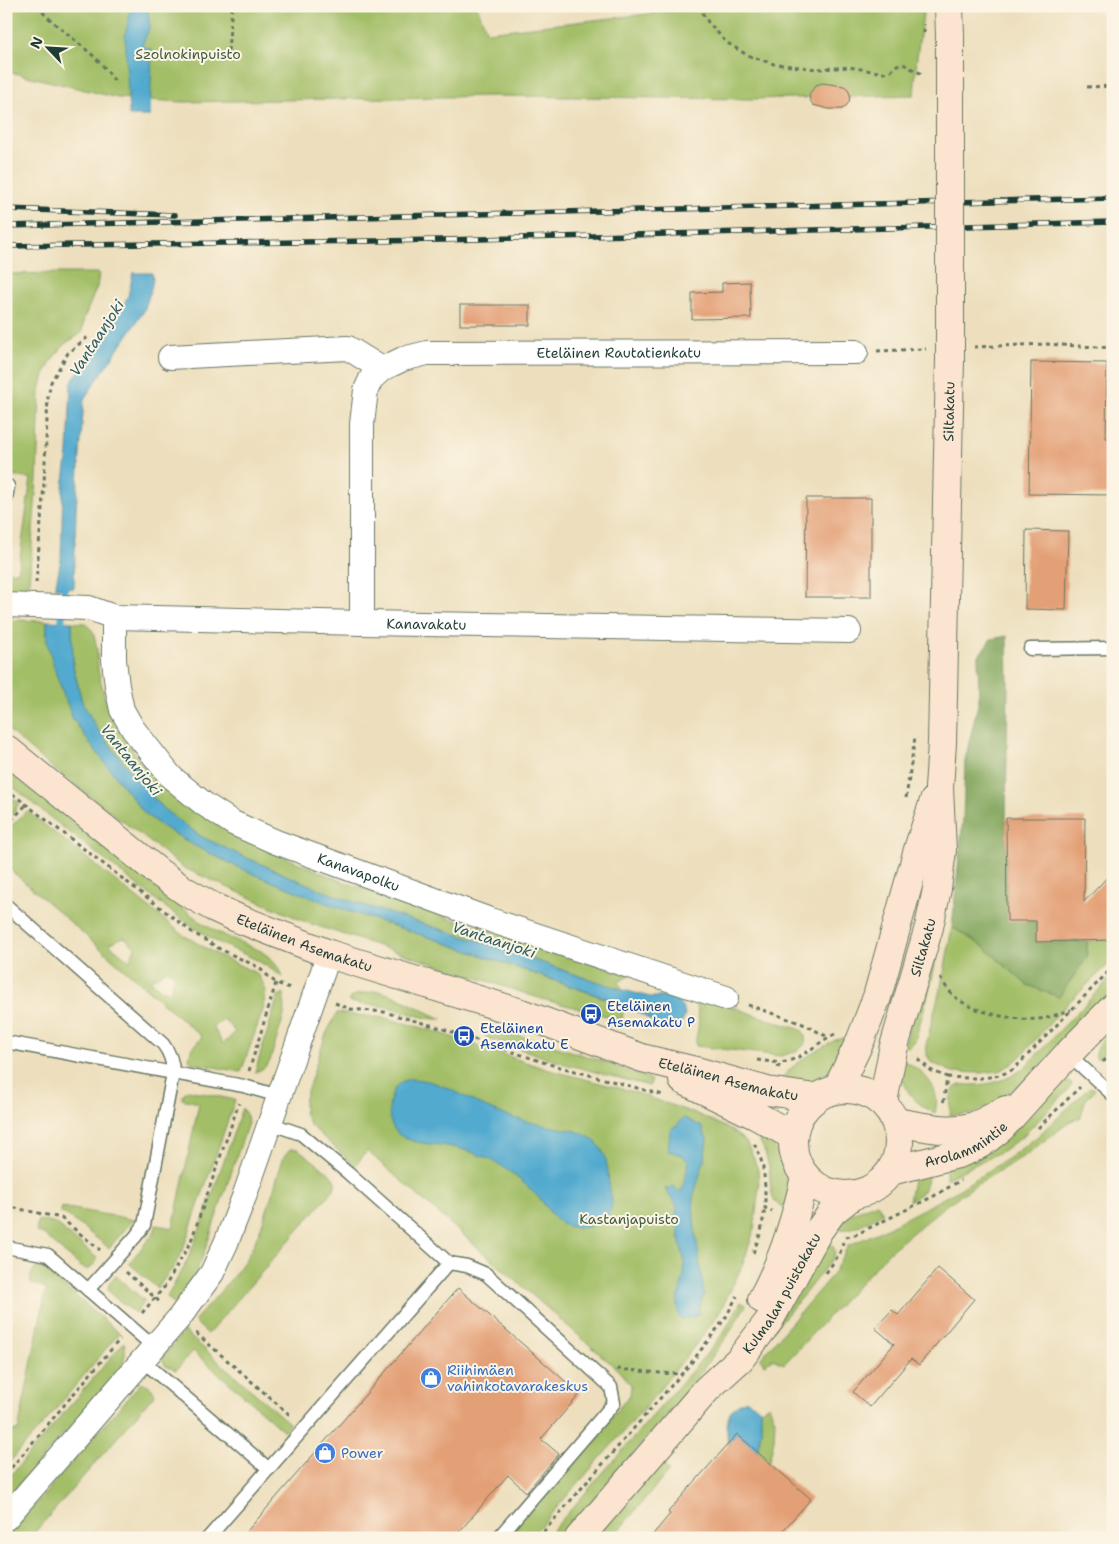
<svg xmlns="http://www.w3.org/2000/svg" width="1119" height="1544" font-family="'Shantell Sans',sans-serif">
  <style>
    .green { fill: #a2be66; stroke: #607e4d; fill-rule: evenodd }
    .forest { fill: #81a55b; stroke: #507148 }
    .water { fill: #52aacf; stroke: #387482 }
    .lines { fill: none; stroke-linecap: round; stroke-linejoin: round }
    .stream { stroke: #52aacf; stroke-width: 7 }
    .building { fill: #e39f74 }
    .lane-casing { stroke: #677664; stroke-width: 15 }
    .street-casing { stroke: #677664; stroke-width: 26 }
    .secondary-casing { stroke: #677664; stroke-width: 30 }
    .path { stroke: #677664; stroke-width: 3; stroke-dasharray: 4 4; stroke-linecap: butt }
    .lane { stroke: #fff; stroke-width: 12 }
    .street { stroke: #fff; stroke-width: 24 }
    .secondary { stroke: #fce5d0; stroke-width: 28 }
    .rail-casing { stroke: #1f3d34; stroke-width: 5.5 }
    .rail { stroke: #fcf5e5; stroke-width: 4; stroke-dasharray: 11; stroke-linecap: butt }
    .secondary-bridge-casing { stroke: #677664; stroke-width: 30; stroke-linecap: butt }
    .path-bridge { stroke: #677664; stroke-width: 3; stroke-dasharray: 4 4; stroke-linecap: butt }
    .secondary-bridge { stroke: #fce5d0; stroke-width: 28 }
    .labels { text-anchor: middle; stroke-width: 4; stroke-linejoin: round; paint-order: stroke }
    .park-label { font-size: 14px; fill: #405d40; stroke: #fcf5e5 }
    .street-label { font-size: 14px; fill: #1f3d34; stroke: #fcf5e5 }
    .transit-label { font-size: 14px; fill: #164399; stroke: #fcf5e5; text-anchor: start }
    .shop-label { font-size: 14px; fill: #366cbe; stroke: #fcf5e5; text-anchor: start }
    .water-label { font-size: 15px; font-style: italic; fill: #2e5e62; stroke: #fcf5e5 }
  </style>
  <rect width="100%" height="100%" fill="#fcf5e5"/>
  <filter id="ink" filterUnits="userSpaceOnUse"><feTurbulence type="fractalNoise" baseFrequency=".02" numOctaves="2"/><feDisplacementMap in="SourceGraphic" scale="10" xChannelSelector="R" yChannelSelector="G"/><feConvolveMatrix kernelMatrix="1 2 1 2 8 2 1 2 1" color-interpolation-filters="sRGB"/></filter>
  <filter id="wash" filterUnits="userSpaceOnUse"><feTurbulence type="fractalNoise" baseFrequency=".0096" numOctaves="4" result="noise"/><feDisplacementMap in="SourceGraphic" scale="20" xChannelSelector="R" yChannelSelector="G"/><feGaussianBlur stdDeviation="1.12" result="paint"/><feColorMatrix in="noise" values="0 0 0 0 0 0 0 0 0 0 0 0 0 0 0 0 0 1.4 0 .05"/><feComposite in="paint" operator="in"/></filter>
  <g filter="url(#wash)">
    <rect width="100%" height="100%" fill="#eddfbd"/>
    <g class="green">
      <path d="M6,6H477L487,32L710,7L924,8L917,56L914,95L752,99L493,96L183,102L118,98L6,71Z"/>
      <path d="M58,273H99L97,287L84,318L82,333L66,343L54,357L44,375L40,390L37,479L29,583L28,588L24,589L6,590V571L18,572L31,478L6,476V274Z"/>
      <path d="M12,620L47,621V641L73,719L94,749L145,814L163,827L195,846L244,870L339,908L434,939L624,1005L622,1020L542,999L308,923L184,868L45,762L6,728V621Z"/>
      <path d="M72,622L85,623L93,631L97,649L98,670L105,698L115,723L135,753L155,778L191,808L278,854L339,880L451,919L491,930L630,975L619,982L622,990L568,972L501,948L359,904L321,890L240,855L202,837L167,812L140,783L97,729L82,702L73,666Z"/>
      <path d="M6,770L202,923L219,933L261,951L269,957L277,966L283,977L257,960L215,941L173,913L51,818L6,781Z"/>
      <path d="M6,793L19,803L12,816L6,822Z"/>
      <path d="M27,811L185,936L216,954L256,973L262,981L266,991L263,1010L241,1072L192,1063L189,1058L191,1050L202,1037L6,866V831ZM124,937L135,947L130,961L109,944ZM168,970L175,975L171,990L163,991L150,980ZM224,1019L235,1032L223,1044L213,1027Z"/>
      <path d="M952,927L984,947L1027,985L1087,957V941L1113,940V960L1068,1003L1021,1056L1012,1064L999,1071L981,1073L952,1072L931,1062L927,1055L926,1045L944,973Z"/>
      <path d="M937,942L938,947L932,980L915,1041L909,1047L904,1046Z"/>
      <path d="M1113,975V990L1030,1076L1017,1087L990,1106L973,1114L950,1115C951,1107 949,1096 954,1089C958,1083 966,1085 972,1085C991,1085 1007,1080 1023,1069Z"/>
      <path d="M378,991L390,994L442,1019C421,1020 402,1009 381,1006C370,1005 360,1005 350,1002L349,999L355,995Z"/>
      <path d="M284,993V1015L270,1061L263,1069L255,1072L278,996Z"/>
      <path d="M691,996L714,1000L755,1015L802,1030C813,1048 795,1052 781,1056L696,1046C695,1040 697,1035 698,1029C700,1017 698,1007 691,996Z"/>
      <path d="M337,1013L386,1018L434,1031L546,1069L631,1091L699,1115L725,1127L734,1132L746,1142L752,1154L758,1170L759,1186L754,1230L743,1264L721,1310L701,1338L653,1398L530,1538H506L630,1395L631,1385L617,1369L367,1151L355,1166L310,1125L304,1112V1101L326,1034Z"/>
      <path d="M1113,1028V1043L1099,1058H1096C1095,1044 1104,1037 1113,1028Z"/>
      <path d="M486,1034L521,1036L599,1060L652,1080L649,1086L565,1064L485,1037Z"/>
      <path d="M843,1038L850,1040C845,1048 841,1057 836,1064C821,1082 800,1084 779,1084C788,1064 817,1051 835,1040Z"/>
      <path d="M901,1059C916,1067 933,1078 936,1097C937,1102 936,1108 935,1113C910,1101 901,1087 901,1059Z"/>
      <path d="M1068,1082L1072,1083L1071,1087L1024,1135L1004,1150L946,1179V1168L1018,1127L1058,1087Z"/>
      <path d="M1090,1087L1095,1089L1085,1101L1081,1117L1071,1121L1024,1156L976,1185L946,1205L890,1251L784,1364L772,1359L765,1364L761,1358L833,1274L848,1246L885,1229L955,1192L1010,1157L1038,1136Z"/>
      <path d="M188,1090L235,1100L182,1252L173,1268L157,1288L129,1263L154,1233L156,1225L173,1228L199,1103L182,1099L184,1093Z"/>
      <path d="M242,1108L247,1116L248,1123L203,1256C196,1274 187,1289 175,1305L167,1297L187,1261L203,1221Z"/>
      <path d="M756,1130L766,1134L773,1144L781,1161L790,1192L789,1209L779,1205L774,1201L771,1191L769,1166L763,1147L756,1135Z"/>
      <path d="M290,1149H298L329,1173L336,1182L334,1189L208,1334L194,1321C214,1298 238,1275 252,1248C266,1219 274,1186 284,1156Z"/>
      <path d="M929,1170C927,1188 925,1192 909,1201L914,1174Z"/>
      <path d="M877,1203L883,1213C864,1223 852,1233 831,1228L850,1214Z"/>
      <path d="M62,1207L125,1218L133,1220L109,1248L67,1215L60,1213Z"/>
      <path d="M38,1220L55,1223L98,1259L90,1269H86L81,1267L43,1234L36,1232Z"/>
      <path d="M822,1241L833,1246L835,1252L833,1258L805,1293L771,1333Z"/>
      <path d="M36,1268L44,1269L119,1333L46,1421L6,1466V1430L18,1431L46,1289L41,1286L31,1284C30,1277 31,1272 36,1268Z"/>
      <path d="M116,1276L145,1301L135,1313L114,1297L108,1289L109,1284Z"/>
      <path d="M741,1302L746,1305L728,1335L685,1394L560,1538H546L704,1357L724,1332Z"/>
      <path d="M184,1331L290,1424L284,1431L193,1351L176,1370L165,1365L162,1358Z"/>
      <path d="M124,1342C127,1355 124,1363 117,1373L6,1500V1481Z"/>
      <path d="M141,1383L150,1386L155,1394L30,1538H6Z"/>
      <path d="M769,1405L775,1420L774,1440L769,1461L757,1452L761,1432V1410Z"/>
      <path d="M663,1464L669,1471L612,1538H594L655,1467Z"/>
    </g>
    <path class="forest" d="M1007,636L1008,685L1006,818L1007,920L1036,921V942L1087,941V957L1059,997L1027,985L984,947L952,927L963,819L965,760L979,700L978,657L991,639Z"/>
    <g class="water">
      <path d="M130,6H147L150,26L142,46L152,50L150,116H129L125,34L129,19Z"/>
      <path d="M133,273H152L153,280L150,293L144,311L84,399L76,510L74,588H55L61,560L63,487L68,453L71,384L74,378L89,356L103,341L117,319L128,296Z"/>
      <path d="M47,621L72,622L73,666L82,702L97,729L140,783L167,812L202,837L240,855L321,890L359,904L501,948L568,972L627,991L650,997H669L676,1000L682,1006L685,1014L683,1021L678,1024L671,1031L665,1030L629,1006L434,939L339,908L298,892L244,870L195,846L163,827L145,814L94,749L73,719L56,674L47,641Z"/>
      <path d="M410,1079C442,1079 468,1101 497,1112C521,1122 550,1126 576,1131C604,1141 607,1156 609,1183C610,1194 615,1203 609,1213C600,1229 571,1232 558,1221C550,1214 545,1204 538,1197C523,1182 507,1167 487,1158C474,1153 461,1148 447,1146C431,1143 405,1145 394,1129C386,1117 388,1092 400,1083C402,1081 407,1080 410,1079Z"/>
      <path d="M684,1118C691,1120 694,1124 701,1126L707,1139L704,1161L693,1198L694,1221L704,1295L699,1307V1313L694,1317L681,1319L678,1316L677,1302L684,1276V1257L680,1244L678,1228L675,1223L677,1206L665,1189L674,1186L678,1192L682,1190L689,1162L682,1155L668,1151L670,1131L674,1126H677L680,1121Z"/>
      <path d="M747,1400L754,1404L761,1410V1432L757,1452L737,1434L728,1444C726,1424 725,1407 747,1400Z"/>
    </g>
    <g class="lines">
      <path class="stream" d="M61,631L65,579"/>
    </g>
    <g id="blocks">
      <g class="building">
        <path d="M822,83L844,86L848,89L850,95L849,102L846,106L842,109H829L813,105L810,100L809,94L816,85Z"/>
        <path d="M750,282L751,318L692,319V293L722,292V283Z"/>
        <rect x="460" y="305" width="70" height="20"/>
        <path d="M1031,362L1107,363L1106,438H1113V495L1029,494Z"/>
        <path d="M806,498H871V597H805Z"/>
        <path d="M1026,530L1068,531L1066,610L1025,609Z"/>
        <path d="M1006,818H1085L1084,902L1113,871V940L1036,942V921H1007Z"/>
        <path d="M938,1268L974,1299L919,1365L911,1359L870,1407L853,1392L894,1344L875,1328L892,1310L898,1315Z"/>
        <path d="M458,1288L580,1394L541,1439L559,1454L526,1492L508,1475L454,1538H241Z"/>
        <path d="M737,1434L811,1499L776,1538H650L670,1514L668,1512Z"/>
      </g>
    </g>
  </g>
  <g filter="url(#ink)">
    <use href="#blocks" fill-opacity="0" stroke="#677664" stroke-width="1"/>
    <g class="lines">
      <g class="lane-casing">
        <g id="lane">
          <path d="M6,486H8L6,499"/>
          <path d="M1030,649L1113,648"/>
          <path d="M6,905L163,1044C170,1053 173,1061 173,1073L144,1225L136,1236L88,1290"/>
          <path d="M6,1042L244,1086L279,1096"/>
          <path d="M1068,1054L1113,1095"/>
          <path d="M269,1123L301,1134L348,1173L449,1263L467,1266L486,1274L611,1387L614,1403L498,1538"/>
          <path d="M6,1247L48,1255L154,1347"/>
          <path d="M143,1361L269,1469"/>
          <path d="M208,1538L449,1263"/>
        </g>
      </g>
      <g class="street-casing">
        <g id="street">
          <path id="s1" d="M170,357L348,348L382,369L403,359L427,353L856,352"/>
          <path id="s2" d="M6,605L89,608L114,617L362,623L849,631"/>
          <path id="s3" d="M114,617V660L117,686L122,710L133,729L171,777L204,804L233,823L276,842L493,921L726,998"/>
          <path d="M362,623V424L366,390L371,379L382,369"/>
          <path d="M6,1518L179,1318L212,1273L226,1243L244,1197L329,954"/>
        </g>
      </g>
      <g class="secondary-casing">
        <g id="secondary">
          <path d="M949,6L950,36"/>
          <path id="s4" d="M6,749L158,872L185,891L213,907L237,918L329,954L521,1013L642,1058L696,1071L767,1091L815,1098"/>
          <path d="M683,1080L757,1116L793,1136"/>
          <circle cx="846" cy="1142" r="53"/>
          <path d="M837,1089L861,1039L877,997L919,846L934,801"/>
          <path id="s5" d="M883,1102L893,1050L929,927L937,889L942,850L939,788L942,743L950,359"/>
          <path d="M896,1122C921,1126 949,1134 974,1126C985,1122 996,1115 1006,1110"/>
          <path id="s6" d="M891,1171L958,1154L971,1149L982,1143L1001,1128L1068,1054L1113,1008"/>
          <path d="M762,1299C783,1260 796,1219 805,1176"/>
          <path id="s7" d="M579,1538L707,1389L740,1359L769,1321L819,1230L833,1211L853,1195"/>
        </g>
      </g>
      <g class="path">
        <path d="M37,6C58,30 85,45 105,68C109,73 113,79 117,84"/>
        <path d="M698,6L708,22L726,42L747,55L774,64L817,69L849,67L884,73L891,71L897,65L903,64L924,75"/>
        <path d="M228,51L232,6"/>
        <path d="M1087,87L1113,86"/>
        <path d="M974,347L1046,344L1113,348"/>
        <path d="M877,351L926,349"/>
        <path d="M36,583L44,484L48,397L51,382L68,353L89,336"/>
        <path d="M6,789L192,932L220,949L258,967L276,983L293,989"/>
        <path d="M906,798L915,737"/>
        <path d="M6,826L26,805"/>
        <path d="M940,978C944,984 949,991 954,996C972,1013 1022,1023 1046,1018C1054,1016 1063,1012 1071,1010"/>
        <path d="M335,1003L350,1009L384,1012L437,1027L549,1064L663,1095"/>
        <path d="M748,1005L803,1024L828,1037"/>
        <path d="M918,1059L930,1070L947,1077L943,1106"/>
        <path d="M757,1060L780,1063"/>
        <path d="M1103,1062L1113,1052"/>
        <path d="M778,1068L780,1063C802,1060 816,1043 835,1034"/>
        <path d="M249,1071L276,983"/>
        <path d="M947,1077C972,1078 991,1081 1014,1069L1113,967"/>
        <path d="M1038,1128L1080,1087"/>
        <path d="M754,1144C766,1163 765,1187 765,1208L772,1211"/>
        <path d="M6,1206L61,1218L100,1250"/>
        <path d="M846,1237L855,1235L934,1196L961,1180"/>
        <path d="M753,1253L761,1232L765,1208"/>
        <path d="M126,1272L161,1303"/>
        <path d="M826,1273L840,1253L843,1242"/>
        <path d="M142,1313L166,1285L191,1241L239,1103"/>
        <path d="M196,1333L291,1416"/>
        <path d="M617,1369L660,1373L681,1374"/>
        <path d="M6,1474L120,1339"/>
        <path d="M538,1538L691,1363L726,1317L737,1296"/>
      </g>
      <use href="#lane" class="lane"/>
      <use href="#street" class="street"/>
      <use href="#secondary" class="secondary"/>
      <g class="rail-casing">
        <g id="rail">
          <path d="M6,209L175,215"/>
          <path d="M6,226L1113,198"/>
          <path d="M6,246L444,240L1113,222"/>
        </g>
      </g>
      <use href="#rail" class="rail"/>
      <g class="secondary-bridge-casing">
        <path id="secondary-bridge" d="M950,359V36"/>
      </g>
      <path class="path-bridge" d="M924,33V24"/>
      <use href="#secondary-bridge" class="secondary-bridge"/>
    </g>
  </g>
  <defs>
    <g id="bus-disc" transform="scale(1.125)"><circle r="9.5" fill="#1a4fb4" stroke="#fcf5e5"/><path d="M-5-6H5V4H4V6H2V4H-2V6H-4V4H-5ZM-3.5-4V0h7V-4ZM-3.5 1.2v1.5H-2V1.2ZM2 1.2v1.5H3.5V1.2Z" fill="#fff"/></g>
    <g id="shop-disc" transform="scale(1.125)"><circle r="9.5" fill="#3f7fe0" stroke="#fcf5e5"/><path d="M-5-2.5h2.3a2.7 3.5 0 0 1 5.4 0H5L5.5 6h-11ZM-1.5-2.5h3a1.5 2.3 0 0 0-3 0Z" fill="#fff"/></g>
  </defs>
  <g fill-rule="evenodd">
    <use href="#bus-disc" x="591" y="1014"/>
    <use href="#bus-disc" x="464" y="1036"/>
    <use href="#shop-disc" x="431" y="1378"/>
    <use href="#shop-disc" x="325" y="1453"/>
  </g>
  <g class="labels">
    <g class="park-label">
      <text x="188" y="59">Szolnokinpuisto</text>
      <text x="629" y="1224">Kastanjapuisto</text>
    </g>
    <g class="street-label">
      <text dy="5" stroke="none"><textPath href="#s1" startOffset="458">Eteläinen Rautatienkatu</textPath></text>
      <text dy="5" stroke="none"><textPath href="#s5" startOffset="698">Siltakatu</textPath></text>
      <text dy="5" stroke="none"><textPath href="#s2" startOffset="422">Kanavakatu</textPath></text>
      <text dy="5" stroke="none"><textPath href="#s3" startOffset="389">Kanavapolku</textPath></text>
      <text dy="5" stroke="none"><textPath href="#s4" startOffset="359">Eteläinen Asemakatu</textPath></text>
      <text dy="5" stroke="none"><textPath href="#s5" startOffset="160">Siltakatu</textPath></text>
      <text dy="5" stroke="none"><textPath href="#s4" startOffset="805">Eteläinen Asemakatu</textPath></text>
      <text dy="5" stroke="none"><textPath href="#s6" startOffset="80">Arolammintie</textPath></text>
      <text dy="5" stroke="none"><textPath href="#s7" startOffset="319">Kulmalan puistokatu</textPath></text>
    </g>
    <g class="transit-label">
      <text x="607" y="1011">Eteläinen<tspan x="607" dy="16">Asemakatu P</tspan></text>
      <text x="480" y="1033">Eteläinen<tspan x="480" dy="16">Asemakatu E</tspan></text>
    </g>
    <g class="shop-label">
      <text x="447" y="1375">Riihimäen<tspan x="447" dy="16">vahinkotavarakeskus</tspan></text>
      <text x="341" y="1458">Power</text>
    </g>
    <g class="water-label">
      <text transform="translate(97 338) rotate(-57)" y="5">Vantaanjoki</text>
      <text transform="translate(131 760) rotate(51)" y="5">Vantaanjoki</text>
      <text transform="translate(494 940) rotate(18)" y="5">Vantaanjoki</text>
    </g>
  </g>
  <rect width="1119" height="1544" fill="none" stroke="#fcf5e5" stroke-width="25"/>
  <g transform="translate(48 48) rotate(295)" stroke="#fcf5e5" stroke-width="4" paint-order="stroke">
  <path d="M0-4L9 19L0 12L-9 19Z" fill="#1f3d34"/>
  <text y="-8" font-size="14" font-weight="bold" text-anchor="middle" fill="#1f3d34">N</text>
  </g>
</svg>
